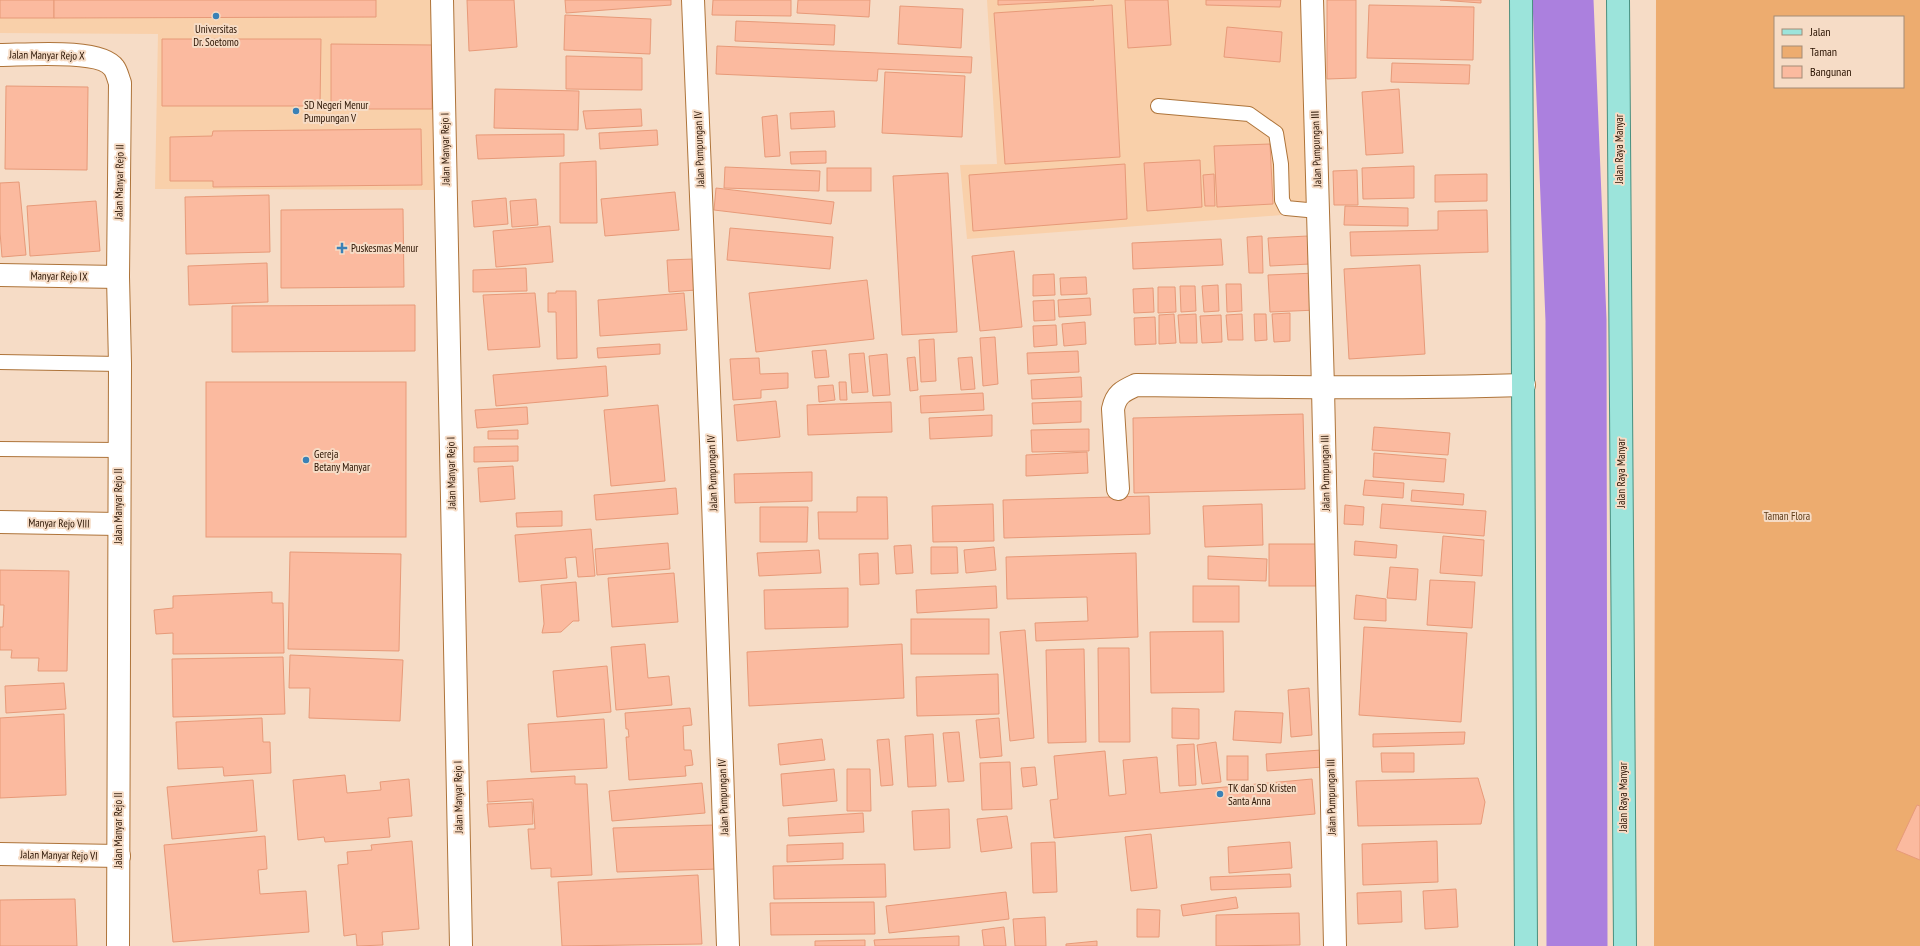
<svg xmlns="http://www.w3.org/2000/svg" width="1920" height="946" font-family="'PT Sans Narrow',sans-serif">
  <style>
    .built { fill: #f9d0aa }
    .green { fill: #edac6f; fill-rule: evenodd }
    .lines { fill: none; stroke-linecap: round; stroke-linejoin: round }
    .river { stroke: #ab80de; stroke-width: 61 }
    .building { fill: #fbba9f; stroke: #e79a79 }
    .service-casing { stroke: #ae743a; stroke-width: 16 }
    .minor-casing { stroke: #ae743a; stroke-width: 24 }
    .primary-casing { stroke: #498f7f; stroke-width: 24 }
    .service { stroke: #fff; stroke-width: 14 }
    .minor { stroke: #fff; stroke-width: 22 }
    .primary { stroke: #9ce4db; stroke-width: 22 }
    .poi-dot { fill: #3a81b6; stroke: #f6dcc6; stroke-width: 1.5 }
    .labels { text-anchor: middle; stroke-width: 4; stroke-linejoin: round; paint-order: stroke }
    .poi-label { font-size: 11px; fill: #291200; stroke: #f6dcc6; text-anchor: start }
    .street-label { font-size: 11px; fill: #291200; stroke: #f6dcc6 }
    .park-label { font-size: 11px; fill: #5d3b18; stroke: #f6dcc6 }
  </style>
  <rect width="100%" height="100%" fill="#f6dcc6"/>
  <g class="built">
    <path d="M0,0H432L437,190L155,189L158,34L0,33Z"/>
    <path d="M987,0H1301L1308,213L967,239L960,165L997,164Z"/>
  </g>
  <path class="green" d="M1656,0H1920V946H1654ZM1775,17H1903V87H1775Z"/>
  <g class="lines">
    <path class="river" d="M1563,0L1576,320L1577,946"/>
  </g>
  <g class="building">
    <rect x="0" y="0" width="54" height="18"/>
    <path d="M54,0H376V17L54,18Z"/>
    <path d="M467,0H514L517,47L469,51Z"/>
    <path d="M565,0H671V5L566,13Z"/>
    <path d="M713,0H791V16L712,15Z"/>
    <path d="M798,0H870L869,17L797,13Z"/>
    <path d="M998,0H1094L998,5Z"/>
    <path d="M1125,0H1168L1171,45L1128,48Z"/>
    <path d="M1206,0H1281L1280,7L1206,5Z"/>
    <path d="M1327,0H1356V78L1327,79Z"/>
    <path d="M1440,0H1481V3Z"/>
    <path d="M1112,5L1120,157L1005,164L994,13Z"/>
    <path d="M1369,5L1474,7L1473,60L1367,58Z"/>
    <path d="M900,6L963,9L961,48L898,44Z"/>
    <path d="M565,15L651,19L650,54L564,50Z"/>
    <path d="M736,21L835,25L834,45L735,41Z"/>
    <path d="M1227,27L1282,32L1280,62L1224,57Z"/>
    <path d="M162,39H321L320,106H162Z"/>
    <path d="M331,44L432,45V109H331Z"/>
    <path d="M717,46L972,57L971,73L878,69L877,81L716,74Z"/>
    <path d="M566,56L642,58V90L566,89Z"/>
    <path d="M1392,63L1470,65L1469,84L1391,82Z"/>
    <path d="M885,72L965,76L962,137L882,133Z"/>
    <path d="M6,86L88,87L87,170L5,169Z"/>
    <path d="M495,89L579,91L578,130L494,128Z"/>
    <path d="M1399,89L1403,153L1366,155L1362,92Z"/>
    <path d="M641,109L642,126L586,129L583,111Z"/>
    <path d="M834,111L835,127L791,129L790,113Z"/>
    <path d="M777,115L780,156L765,157L762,117Z"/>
    <path d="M421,129L422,185L213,187V181H170V137L212,136L213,131Z"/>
    <path d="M657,130L658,145L600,149L599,133Z"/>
    <path d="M564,134V156L478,159L476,135Z"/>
    <path d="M1270,144L1273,204L1217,207L1214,146Z"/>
    <path d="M826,151V163L791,164L790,152Z"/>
    <path d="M1200,160L1202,207L1147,211L1144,163Z"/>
    <path d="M596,161L597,223H560V163Z"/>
    <path d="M1125,164L1127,219L973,231L969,175Z"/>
    <path d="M1414,166V198L1363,199L1362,168Z"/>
    <path d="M725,167L820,171L819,191L724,188Z"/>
    <rect x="827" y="168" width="44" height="23"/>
    <path d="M1357,170L1358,205H1334L1333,171Z"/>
    <path d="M948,173L957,332L902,335L893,176Z"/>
    <path d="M1214,174L1215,206H1205L1203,175Z"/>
    <path d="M1487,174V201L1435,202V175Z"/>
    <path d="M19,182L26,255L2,257L0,232V183Z"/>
    <path d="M716,188L834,202L831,224L714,210Z"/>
    <path d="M675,192L679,230L605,236L601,199Z"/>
    <path d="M269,195L270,252L186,254L185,197Z"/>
    <path d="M506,198L508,224L474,227L472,201Z"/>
    <path d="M536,199L538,225L512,227L510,201Z"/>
    <path d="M96,201L100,251L30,256L27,206Z"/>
    <path d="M1345,206L1408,208V226L1344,225Z"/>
    <path d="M403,209L404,287L281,288V210Z"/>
    <path d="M1487,210L1488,252L1351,256L1350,232L1438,230V211Z"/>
    <path d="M550,226L553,262L496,267L493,231Z"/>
    <path d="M730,228L833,237L830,269L727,260Z"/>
    <path d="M1262,236L1263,273H1249L1247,237Z"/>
    <path d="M1308,236L1310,264L1270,266L1268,238Z"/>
    <path d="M1221,239L1223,265L1133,269L1132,243Z"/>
    <path d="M1014,251L1022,327L980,331L972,256Z"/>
    <path d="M694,259L696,290L669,292L667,260Z"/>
    <path d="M267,263L268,302L189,305L188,266Z"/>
    <path d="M1420,265L1425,354L1349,359L1344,269Z"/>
    <path d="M526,268L527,291L473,292V270Z"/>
    <path d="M1316,273L1317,310L1270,312L1268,275Z"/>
    <path d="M1054,274L1055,295L1033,296V275Z"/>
    <path d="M1086,277L1087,294L1061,295L1060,278Z"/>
    <path d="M867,280L874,339L756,352L749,293Z"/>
    <path d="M1226,284H1241L1242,311L1227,312Z"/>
    <path d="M1218,285L1219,311L1204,312L1202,286Z"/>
    <path d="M1180,286H1195L1196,311L1181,312Z"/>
    <path d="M1158,287H1175L1176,312L1158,313Z"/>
    <path d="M1153,288L1154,312L1134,313L1133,289Z"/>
    <path d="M556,291H576L577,358L557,359L556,312H548V293H556Z"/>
    <path d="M535,293L540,347L488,350L483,295Z"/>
    <path d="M684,293L687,330L600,336L598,300Z"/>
    <path d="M1090,298L1091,315L1059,317L1058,300Z"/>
    <path d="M1054,300L1055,320L1034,321L1033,301Z"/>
    <path d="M415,305V351L232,352V306Z"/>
    <path d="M1290,313V341L1274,342L1272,314Z"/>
    <path d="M1174,314L1176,343L1159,344V315Z"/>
    <path d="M1196,314L1197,343H1180L1178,315Z"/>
    <path d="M1242,314L1243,340H1228L1226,315Z"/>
    <path d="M1254,314H1266L1267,340L1255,341Z"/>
    <path d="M1221,315L1222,342L1202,343L1200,316Z"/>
    <path d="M1155,317L1156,344L1135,345L1134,318Z"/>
    <path d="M1085,322L1086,344L1064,346L1062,324Z"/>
    <path d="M1056,325L1057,345L1034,347L1033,326Z"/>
    <path d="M995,337L998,384L983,386L980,338Z"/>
    <path d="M934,339L936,381L921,382L919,340Z"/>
    <path d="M660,344V354L598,358L597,348Z"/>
    <path d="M826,350L829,377L815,378L812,351Z"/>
    <path d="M1078,351L1079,372L1028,374L1027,353Z"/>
    <path d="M864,353L868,392L852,393L849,354Z"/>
    <path d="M887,354L890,395L873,396L869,356Z"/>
    <path d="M915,357L918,390L910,391L907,358Z"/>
    <path d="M972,357L975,389L961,390L958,358Z"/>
    <path d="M759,358L760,374L788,373V388L761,390V398L733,400L730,359Z"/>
    <path d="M606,366L608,396L496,406L493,375Z"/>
    <path d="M1081,377L1082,397L1032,399L1031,380Z"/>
    <rect x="206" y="382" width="200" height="155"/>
    <path d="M839,382H846L847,400H840Z"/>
    <path d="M833,385L835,400L819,402L818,386Z"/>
    <path d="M983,393L984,410L921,413L920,396Z"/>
    <path d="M776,401L780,437L737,441L734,405Z"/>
    <path d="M1081,401V422L1033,424L1032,403Z"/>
    <path d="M891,402L892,432L808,435L807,405Z"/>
    <path d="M658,405L665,481L611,486L604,410Z"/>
    <path d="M527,407L528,424L477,428L475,410Z"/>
    <path d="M1303,414L1305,489L1134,493L1133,418Z"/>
    <path d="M992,415V436L930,439L929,418Z"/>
    <path d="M1374,427L1450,433L1448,455L1372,450Z"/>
    <path d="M1089,429V451L1032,452L1031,430Z"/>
    <path d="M518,430V439H488V431Z"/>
    <path d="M518,446V461L474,462V447Z"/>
    <path d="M1087,452L1088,473L1026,476V455Z"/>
    <path d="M1374,453L1446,459L1444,482L1373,477Z"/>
    <path d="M513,466L515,499L480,502L478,468Z"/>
    <path d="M812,472V501L735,503L734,474Z"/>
    <path d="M1365,480L1404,483L1403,498L1363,495Z"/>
    <path d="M676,488L678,514L596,520L594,495Z"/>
    <path d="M1412,490L1464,494L1463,505L1411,501Z"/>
    <path d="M1149,496L1150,534L1004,538L1003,500Z"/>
    <path d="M857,497H887L888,539H819L818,512H857Z"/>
    <path d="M993,504L994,541L933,542L932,506Z"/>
    <path d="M1262,504L1263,545L1205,547L1203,506Z"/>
    <path d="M1382,504L1486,511L1484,536L1380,528Z"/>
    <path d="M1345,505L1364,507L1363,525L1344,524Z"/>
    <path d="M760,507H808L807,542H760Z"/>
    <path d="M562,511V526L517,527L516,513Z"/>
    <path d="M591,529L595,576L578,577L576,557L565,558L567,578L519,582L515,535Z"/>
    <path d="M1443,536L1484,540L1482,576L1440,573Z"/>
    <path d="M1355,541L1397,545L1396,558L1354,555Z"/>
    <path d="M668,543L670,569L597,575L595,549Z"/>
    <rect x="1269" y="544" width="47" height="42"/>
    <path d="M911,545L913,573L896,574L894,546Z"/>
    <path d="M931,547H957L958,573L931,574Z"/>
    <path d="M994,547L996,570L966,573L964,550Z"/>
    <path d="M819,550L821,573L759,576L757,553Z"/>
    <path d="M290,552L401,554L399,651L288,649Z"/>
    <path d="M878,553L879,584L860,585L859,554Z"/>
    <path d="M1136,553L1138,637L1036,641L1035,623L1088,621L1087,597L1007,599L1006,557Z"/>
    <path d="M1208,556L1267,559L1266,581L1208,579Z"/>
    <path d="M1390,567L1418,569L1416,600L1387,598Z"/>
    <path d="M0,570L69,571L67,671H38L39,658H11L12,650H0V627H3L4,605H0Z"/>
    <path d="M674,573L678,622L612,627L608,578Z"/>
    <path d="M1430,580L1475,582L1472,628L1427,625Z"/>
    <path d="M576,582L579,621H573L561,632L542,633L544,624L541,585Z"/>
    <path d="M996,586L997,608L917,613L916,590Z"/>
    <rect x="1193" y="586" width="46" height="36"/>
    <path d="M848,588V627L765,629L764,590Z"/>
    <path d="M272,592V603H283L284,653L173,654V633L156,634L154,610L173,608V596Z"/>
    <path d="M1356,595L1386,599V621L1354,619Z"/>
    <rect x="911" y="619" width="78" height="35"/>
    <path d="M1364,627L1467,633L1461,722L1359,715Z"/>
    <path d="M1025,630L1034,738L1010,741L1000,632Z"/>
    <path d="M1223,631L1224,692L1151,693L1150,632Z"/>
    <path d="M645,644L648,678L669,676L672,705L616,710L611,647Z"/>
    <path d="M902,644L904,698L749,706L747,652Z"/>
    <path d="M1098,648H1129L1130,742H1099Z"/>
    <path d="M1084,649L1086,742L1048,743L1046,650Z"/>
    <path d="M290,655L403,660L400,721L309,718L310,688H289Z"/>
    <path d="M283,657L285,714L173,717L172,659Z"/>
    <path d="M607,666L611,712L557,717L553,671Z"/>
    <path d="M998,674L999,714L917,716L916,677Z"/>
    <path d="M64,683L66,709L6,713L5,686Z"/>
    <path d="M1309,688L1312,735L1291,737L1288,690Z"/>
    <path d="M690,708L692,725L683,726L684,750H691L693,765L685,766L686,776L629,780L626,737H629L628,729H626L625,713Z"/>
    <path d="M1172,708L1199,709V739L1172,738Z"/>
    <path d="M1235,711L1283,713L1281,743L1233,740Z"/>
    <path d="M64,714L66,795L0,798V718Z"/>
    <path d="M262,718L263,742H270L271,773L224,776L223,767L178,769L176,722Z"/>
    <path d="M999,718L1002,756L980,758L976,720Z"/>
    <path d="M604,719L607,768L531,772L528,724Z"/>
    <path d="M959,732L964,781L948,782L943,733Z"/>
    <path d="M1465,732L1464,744L1373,747V734Z"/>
    <path d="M933,734L936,786L908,787L905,736Z"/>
    <path d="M822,739L825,760L780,765L778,744Z"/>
    <path d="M889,739L893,785L881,786L877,740Z"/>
    <path d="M1216,742L1221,782L1202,784L1197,745Z"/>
    <path d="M1194,744L1196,785L1179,786L1177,745Z"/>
    <path d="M1321,750L1323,767L1267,771L1266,754Z"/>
    <path d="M1105,751L1109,796L1126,794L1123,760L1157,757L1160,793L1312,779L1315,814L1054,838L1050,800L1058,799L1054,756Z"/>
    <path d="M1381,753H1414V772H1382Z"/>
    <rect x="1227" y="756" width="21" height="24"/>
    <path d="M1010,762L1012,809L982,810L980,763Z"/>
    <path d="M1035,767L1037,785L1023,787L1021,768Z"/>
    <path d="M834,769L837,801L783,806L781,774Z"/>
    <path d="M847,769H870L871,811H847Z"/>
    <path d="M345,775L347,793L381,790L380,782L409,779L412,816L388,818L390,837L325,842L324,837L298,840L293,780Z"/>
    <path d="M575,776V784H587L592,875L551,877V868L531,869L528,829H535L533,799L488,802L487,781Z"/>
    <path d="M1478,778L1485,802L1481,824L1358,826L1356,781Z"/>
    <path d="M253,780L257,831L172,839L167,787Z"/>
    <path d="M702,783L705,813L612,821L609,791Z"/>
    <path d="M532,802L533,824L489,827L487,804Z"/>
    <path d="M1917,805L1920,806V860L1896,850Z"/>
    <path d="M949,809L950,848L914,850L912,811Z"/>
    <path d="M863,813L864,832L789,836L788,818Z"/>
    <path d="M1007,816L1012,848L981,852L977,819Z"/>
    <path d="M714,825L718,869L617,872L613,828Z"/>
    <path d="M1151,834L1157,888L1131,891L1125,837Z"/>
    <path d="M265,836L267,869L258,870L260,894L306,891L309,932L173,942L164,845Z"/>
    <path d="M412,841L419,929L382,932L383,945L357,946L356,934L344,936L338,865L348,864L347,852L372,850L371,845Z"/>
    <path d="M1437,841L1438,882L1363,885L1362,844Z"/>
    <path d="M1055,842L1057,892L1033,893L1031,843Z"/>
    <path d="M1290,842L1292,868L1229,873L1228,847Z"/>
    <path d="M843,843V859L787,862V845Z"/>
    <path d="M885,864L886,897L774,899L773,866Z"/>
    <path d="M1290,874L1291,887L1211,890L1210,877Z"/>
    <path d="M698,875L702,944L562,946L558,882Z"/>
    <path d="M1456,889L1458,927L1425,929L1423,891Z"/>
    <path d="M1401,891L1402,922L1358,924L1357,893Z"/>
    <path d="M1006,892L1009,919L889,933L886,906Z"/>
    <path d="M1236,897L1238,908L1183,916L1181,905Z"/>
    <path d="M75,899L77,946H0V900Z"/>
    <path d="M874,902L875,934L771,935L770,903Z"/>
    <path d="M1137,909L1160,910L1159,937H1137Z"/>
    <path d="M1299,913L1300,945L1216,946V915Z"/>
    <path d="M1045,917L1046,946H1015L1013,919Z"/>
    <path d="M1004,927L1006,946H984L982,930Z"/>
    <path d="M959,936V946H875L874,940Z"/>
    <path d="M865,940V946H815V941Z"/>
    <path d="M1097,941V946H1066V944Z"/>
  </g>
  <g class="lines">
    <g class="service-casing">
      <g id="service">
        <path d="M1158,106L1249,114L1276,133L1281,164L1282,200L1286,208L1318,211"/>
        <path d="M0,362L120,364"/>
        <path d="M0,449L118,450"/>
      </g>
    </g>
    <g class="minor-casing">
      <g id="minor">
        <path d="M442,0L461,946"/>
        <path d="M693,0L711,441L728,946"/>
        <path d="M1312,0L1323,388L1335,946"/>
        <path d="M0,55C24,55 101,48 114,68C117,72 118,78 120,83L118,277L120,364L118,946"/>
        <path d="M0,275L118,277"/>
        <path d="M1118,489L1113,409C1116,394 1123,391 1136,385C1265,387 1394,389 1524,385"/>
        <path d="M0,522L118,524"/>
        <path d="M0,854L119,856"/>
      </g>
    </g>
    <g class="primary-casing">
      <g id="primary">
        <path d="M1521,0L1526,946"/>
        <path d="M1618,0L1625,946"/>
      </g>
    </g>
    <use href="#service" class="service"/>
    <use href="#minor" class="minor"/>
    <use href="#primary" class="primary"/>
  </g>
  <g class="poi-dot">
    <circle cx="216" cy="16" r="4"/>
    <circle cx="296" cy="111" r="4"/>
    <path d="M340 242h4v4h4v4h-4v4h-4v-4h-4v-4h4z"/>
    <circle cx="306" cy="460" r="4"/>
    <circle cx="1220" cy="794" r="4"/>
  </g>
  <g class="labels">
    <g class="poi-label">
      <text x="216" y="33" text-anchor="middle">Universitas<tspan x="216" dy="13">Dr. Soetomo</tspan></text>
      <text x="304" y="109">SD Negeri Menur<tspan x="304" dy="13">Pumpungan V</tspan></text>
      <text x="351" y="252">Puskesmas Menur</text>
      <text x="314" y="458">Gereja<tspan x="314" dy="13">Betany Manyar</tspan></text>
      <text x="1228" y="792">TK dan SD Kristen<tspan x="1228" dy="13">Santa Anna</tspan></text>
    </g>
    <g class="street-label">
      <text transform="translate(47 55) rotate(1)" y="4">Jalan Manyar Rejo X</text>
      <text transform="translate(445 149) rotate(-91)" y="4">Jalan Manyar Rejo I</text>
      <text transform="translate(699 149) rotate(-92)" y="4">Jalan Pumpungan IV</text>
      <text transform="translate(1316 149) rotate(-92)" y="4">Jalan Pumpungan III</text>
      <text transform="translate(1619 149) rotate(-90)" y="4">Jalan Raya Manyar</text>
      <text transform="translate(119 182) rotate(-89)" y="4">Jalan Manyar Rejo II</text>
      <text transform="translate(59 276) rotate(1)" y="4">Manyar Rejo IX</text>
      <text transform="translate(451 473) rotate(-91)" y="4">Jalan Manyar Rejo I</text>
      <text transform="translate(712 473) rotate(-92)" y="4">Jalan Pumpungan IV</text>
      <text transform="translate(1325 473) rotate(-91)" y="4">Jalan Pumpungan III</text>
      <text transform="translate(1621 473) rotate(-90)" y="4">Jalan Raya Manyar</text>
      <text transform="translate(118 506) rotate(-90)" y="4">Jalan Manyar Rejo II</text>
      <text transform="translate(59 523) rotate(1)" y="4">Manyar Rejo VIII</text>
      <text transform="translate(458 797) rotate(-91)" y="4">Jalan Manyar Rejo I</text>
      <text transform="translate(723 797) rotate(-92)" y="4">Jalan Pumpungan IV</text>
      <text transform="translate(1331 797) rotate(-91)" y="4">Jalan Pumpungan III</text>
      <text transform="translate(1623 797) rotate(-90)" y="4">Jalan Raya Manyar</text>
      <text transform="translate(118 830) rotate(-90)" y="4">Jalan Manyar Rejo II</text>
      <text transform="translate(59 855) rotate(1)" y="4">Jalan Manyar Rejo VI</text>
    </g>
    <g class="park-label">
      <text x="1787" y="520">Taman Flora</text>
    </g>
  </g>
  <rect x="1774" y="16" width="130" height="72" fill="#f6dcc6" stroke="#a48b77"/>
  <rect x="1782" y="29" width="20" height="6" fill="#9ce4db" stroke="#a48b77"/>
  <text x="1810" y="36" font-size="12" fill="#291200">Jalan</text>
  <rect x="1782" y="46" width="20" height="12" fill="#edac6f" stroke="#a48b77"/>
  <text x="1810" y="56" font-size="12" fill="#291200">Taman</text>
  <rect x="1782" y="66" width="20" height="12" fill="#fbba9f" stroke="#a48b77"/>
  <text x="1810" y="76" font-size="12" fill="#291200">Bangunan</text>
</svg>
